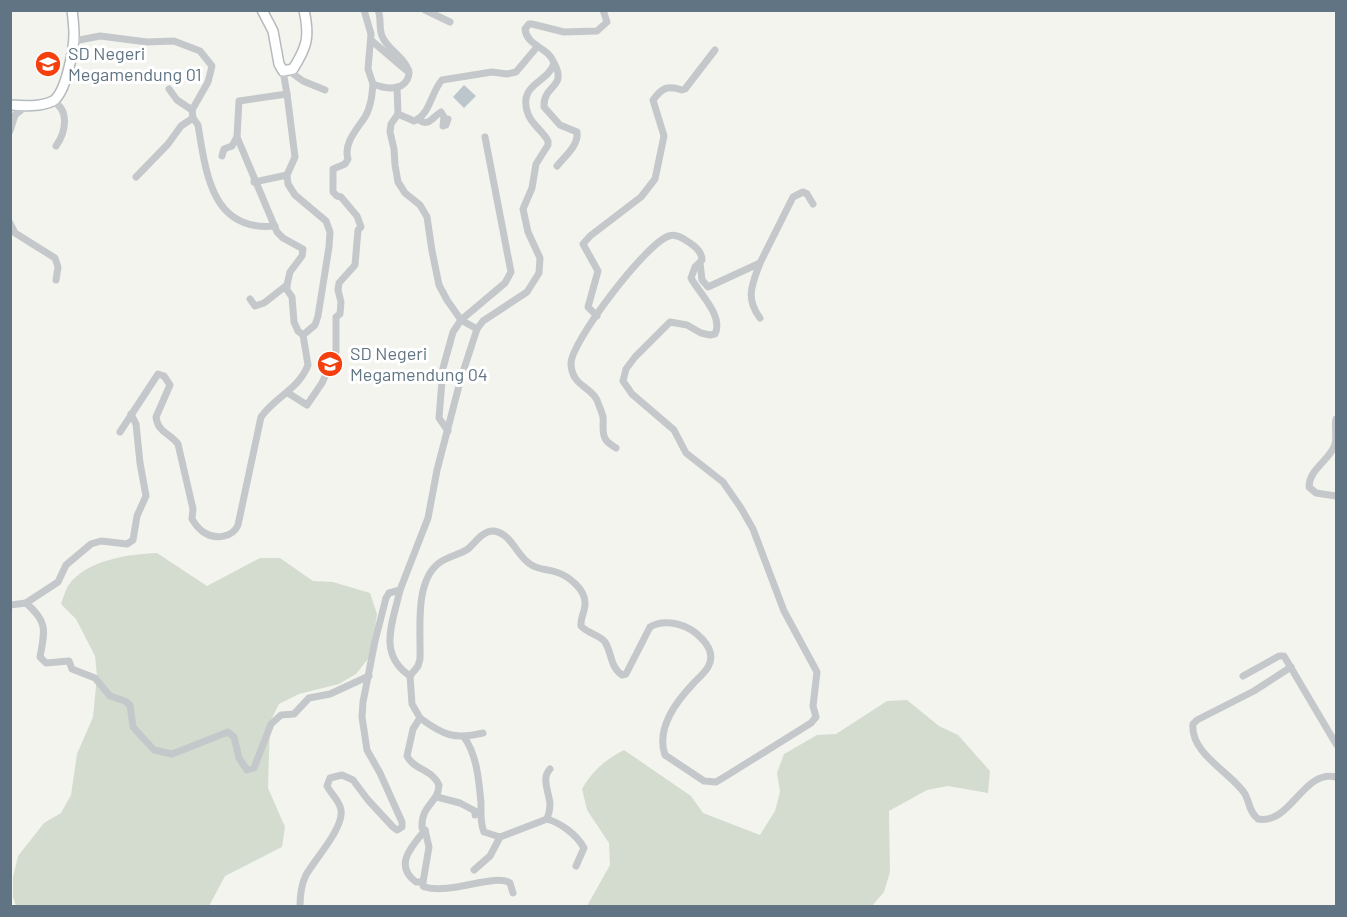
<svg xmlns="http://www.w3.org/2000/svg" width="1347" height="917" font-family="Barlow,sans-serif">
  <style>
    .green { fill: #d4dcd0 }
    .water { fill: #bbc7cc }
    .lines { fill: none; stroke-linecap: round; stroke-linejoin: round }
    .secondary-casing { stroke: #b4babe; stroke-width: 12 }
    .street { stroke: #c5c8cb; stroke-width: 7 }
    .secondary { stroke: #fff; stroke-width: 9 }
    .labels { text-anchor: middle; stroke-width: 6; stroke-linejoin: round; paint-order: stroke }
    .poi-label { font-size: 18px; fill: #607483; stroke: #fff; text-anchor: start }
  </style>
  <rect width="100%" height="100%" fill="#f4f4ef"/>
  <g class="green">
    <path d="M157,553L207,586L260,558H280L313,581L333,582L370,593L377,614L371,655L356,674L339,684L299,694L279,704L270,722L268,788L285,827L282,847L225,876L209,906H16L13,897V877L18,856L44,823L61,813L71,795L77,754L93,717L97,676L95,656L76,619L61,604C63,598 65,591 68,586C85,560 129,554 157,553Z"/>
    <path d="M907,700L939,726L958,735L990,771L988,793L948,786L927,790L889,811L890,872L884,892L872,906H587L610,865L609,843L587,810L582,789C593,770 605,760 624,750L691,796L703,813L760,835L775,811L780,792L777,773L784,754L817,735L836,734L887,701Z"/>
  </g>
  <path class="water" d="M464,85L476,96L464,108L453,97Z"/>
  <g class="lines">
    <g class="secondary-casing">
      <g id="secondary">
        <path d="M262,10L273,31L279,64L283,71L293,69C307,47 310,37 304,10"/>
        <path d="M10,105C24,106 41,107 53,101C66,93 74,49 74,34C74,26 73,18 72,10"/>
      </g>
    </g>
    <g class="street">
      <path d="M364,10L371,34L368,69L373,84C383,88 400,92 407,80C409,76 410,71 407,67C402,56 388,49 383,38C378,30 382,19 378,10"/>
      <path d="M425,10L450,22"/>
      <path d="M74,41L100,36L147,42L174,41L200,51L212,66L208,82L192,110"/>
      <path d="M372,41L406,70"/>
      <path d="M554,63C568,88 543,84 544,107L560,125L577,132C579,145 565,156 557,166"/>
      <path d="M289,71L303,81L325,90"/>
      <path d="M397,87L398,114L414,121C430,115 431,92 442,80L492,72L507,74L516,72L537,47"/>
      <path d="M169,89L177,100L192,110L193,118L198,125C206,174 212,232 275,226"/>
      <path d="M287,94L295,157L287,175L288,184L295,195L326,221L330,232L329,247L318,316L315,325L303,335"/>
      <path d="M52,101C70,109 66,132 56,146"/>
      <path d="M398,114L391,124L390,132L394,149L395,165L398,182L405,193L420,205L427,217L432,251L439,285L447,300L461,320L477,329"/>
      <path d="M418,119C429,128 432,117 441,112L444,117L443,126L446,125L448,119"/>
      <path d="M10,131L15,115L26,106"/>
      <path d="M237,137L277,232L283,238L303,249L302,256L290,272L287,285L264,303L255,306L250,299"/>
      <path d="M222,156L224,149L232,146L237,137L239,101L287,94L283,71"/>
      <path d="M136,177L168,144L181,126L193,118"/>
      <path d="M254,182L287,175"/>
      <path d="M10,223L15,233L55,258L58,267L56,280"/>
      <path d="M700,263L702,280L708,287L760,263C752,285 745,298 760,318"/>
      <path d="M760,263L793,197L803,192L807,194L813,204"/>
      <path d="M597,316L588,307L598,271L583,244L590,236L641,197L655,179L664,136L653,100C662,88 667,85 682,90L685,89L715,50"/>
      <path d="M288,393L307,405L322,383L336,352V317L340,314L341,302L338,290L339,283L355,265L358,230L361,227L357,216L341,197L337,196L333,192V169L345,164L348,159C343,144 357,129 365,117C371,107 372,95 373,84"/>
      <path d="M1336,419C1334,428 1338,439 1334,447C1327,462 1309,470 1309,487L1316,493L1336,496"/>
      <path d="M448,431L439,418L443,368L453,332L461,320L505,283L511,272L485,137"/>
      <path d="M120,432L158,374L164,376L170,385L156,417C158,433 170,433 178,444L193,509L192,519C195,524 199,530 205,533C216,540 233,537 238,525L261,417C275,397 299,389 308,365L303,335L298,331L294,322L292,297L287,290V285"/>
      <path d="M400,590C393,622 377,654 410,676L418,666L420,659C421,631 414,582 439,563C448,556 459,555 468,549C475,543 483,530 494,531C512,534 516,555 530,564C538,570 547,569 556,572C569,576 586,590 585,604C585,612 580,618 581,626C587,633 600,635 605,642C612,653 610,667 622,675L626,674L650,627C658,622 668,622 677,624C694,628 719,648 708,667C704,674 697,679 692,685C675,703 656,729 665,755L704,781L716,782L726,776L811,723L816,717L813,706L817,672L784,611L753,529L741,508L723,482L686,453L674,430L632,394L623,381L626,369L635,357L670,322L687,325L701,333L710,335L715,334C724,316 699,293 691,278L695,267L702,260C702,253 696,247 690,243C684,239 676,233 669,236C647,242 570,343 571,364C572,386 590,386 597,400C599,406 602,412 603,417C604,425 601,433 606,440C608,443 613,446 616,448"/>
      <path d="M26,603C48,622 45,630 40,657L46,663L69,661L72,669L95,678L110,696L125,701L130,705L133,727L154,750L172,754L228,732L234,737L239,758L247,770L254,768L271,724L281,715L294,714L309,698L330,694L369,676"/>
      <path d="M10,605L26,603L58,582L66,565L91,544L101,541L127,544L133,540L137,516L146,496L140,463L136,424L131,414"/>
      <path d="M1291,667L1254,691L1197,720L1193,724C1190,754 1232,773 1245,794C1250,803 1249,812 1258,819C1291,825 1303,769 1336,777"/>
      <path d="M410,676L412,704L420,718L413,729L407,756C414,770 432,769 439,785C438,804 421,804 422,828L425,830C412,846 393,865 416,882H423V886L425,887C450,895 495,873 510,883L513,893"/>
      <path d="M1243,676L1279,656H1284L1336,744"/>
      <path d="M420,718C443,735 454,740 483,733"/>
      <path d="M464,737C477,755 479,781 481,803C481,813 480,823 484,832L500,837L547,819C561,823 577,835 584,848L576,866"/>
      <path d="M437,797L460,803L475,811V815"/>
      <path d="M547,819C549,814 550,809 550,804C549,792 541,778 550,769"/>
      <path d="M474,870L490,856L500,837"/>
      <path d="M423,882L429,847L425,830"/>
      <path d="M300,906C300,896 301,885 306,875C315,859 344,828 341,810C340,801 331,794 327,786L330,778L342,775L353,780L368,800L393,827L397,830L402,827V822L380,773L367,750L362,717L363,702L375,641L386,598L389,593L400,590L428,518L437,470L461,378L477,329L483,321L527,292L539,273L540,258L528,232L523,209L532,188L536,164L548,145V141C543,131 532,125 528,114C517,83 548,84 554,63C549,47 527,47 525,29L529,24H532L564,32L597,31L607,22L603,10"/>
    </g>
    <use href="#secondary" class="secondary"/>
  </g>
  <defs>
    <g id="school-disc" transform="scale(1.35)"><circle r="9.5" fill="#f43f0f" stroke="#fff"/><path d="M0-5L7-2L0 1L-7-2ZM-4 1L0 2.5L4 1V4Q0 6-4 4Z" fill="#fff"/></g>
  </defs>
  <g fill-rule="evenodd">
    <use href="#school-disc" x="48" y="64"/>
    <use href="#school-disc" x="330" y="364"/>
  </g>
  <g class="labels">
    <g class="poi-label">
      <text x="68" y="60">SD Negeri<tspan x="68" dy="21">Megamendung 01</tspan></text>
      <text x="350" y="360">SD Negeri<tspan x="350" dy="21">Megamendung 04</tspan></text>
    </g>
  </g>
  <rect width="1347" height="917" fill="none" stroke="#607483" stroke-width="24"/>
</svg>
